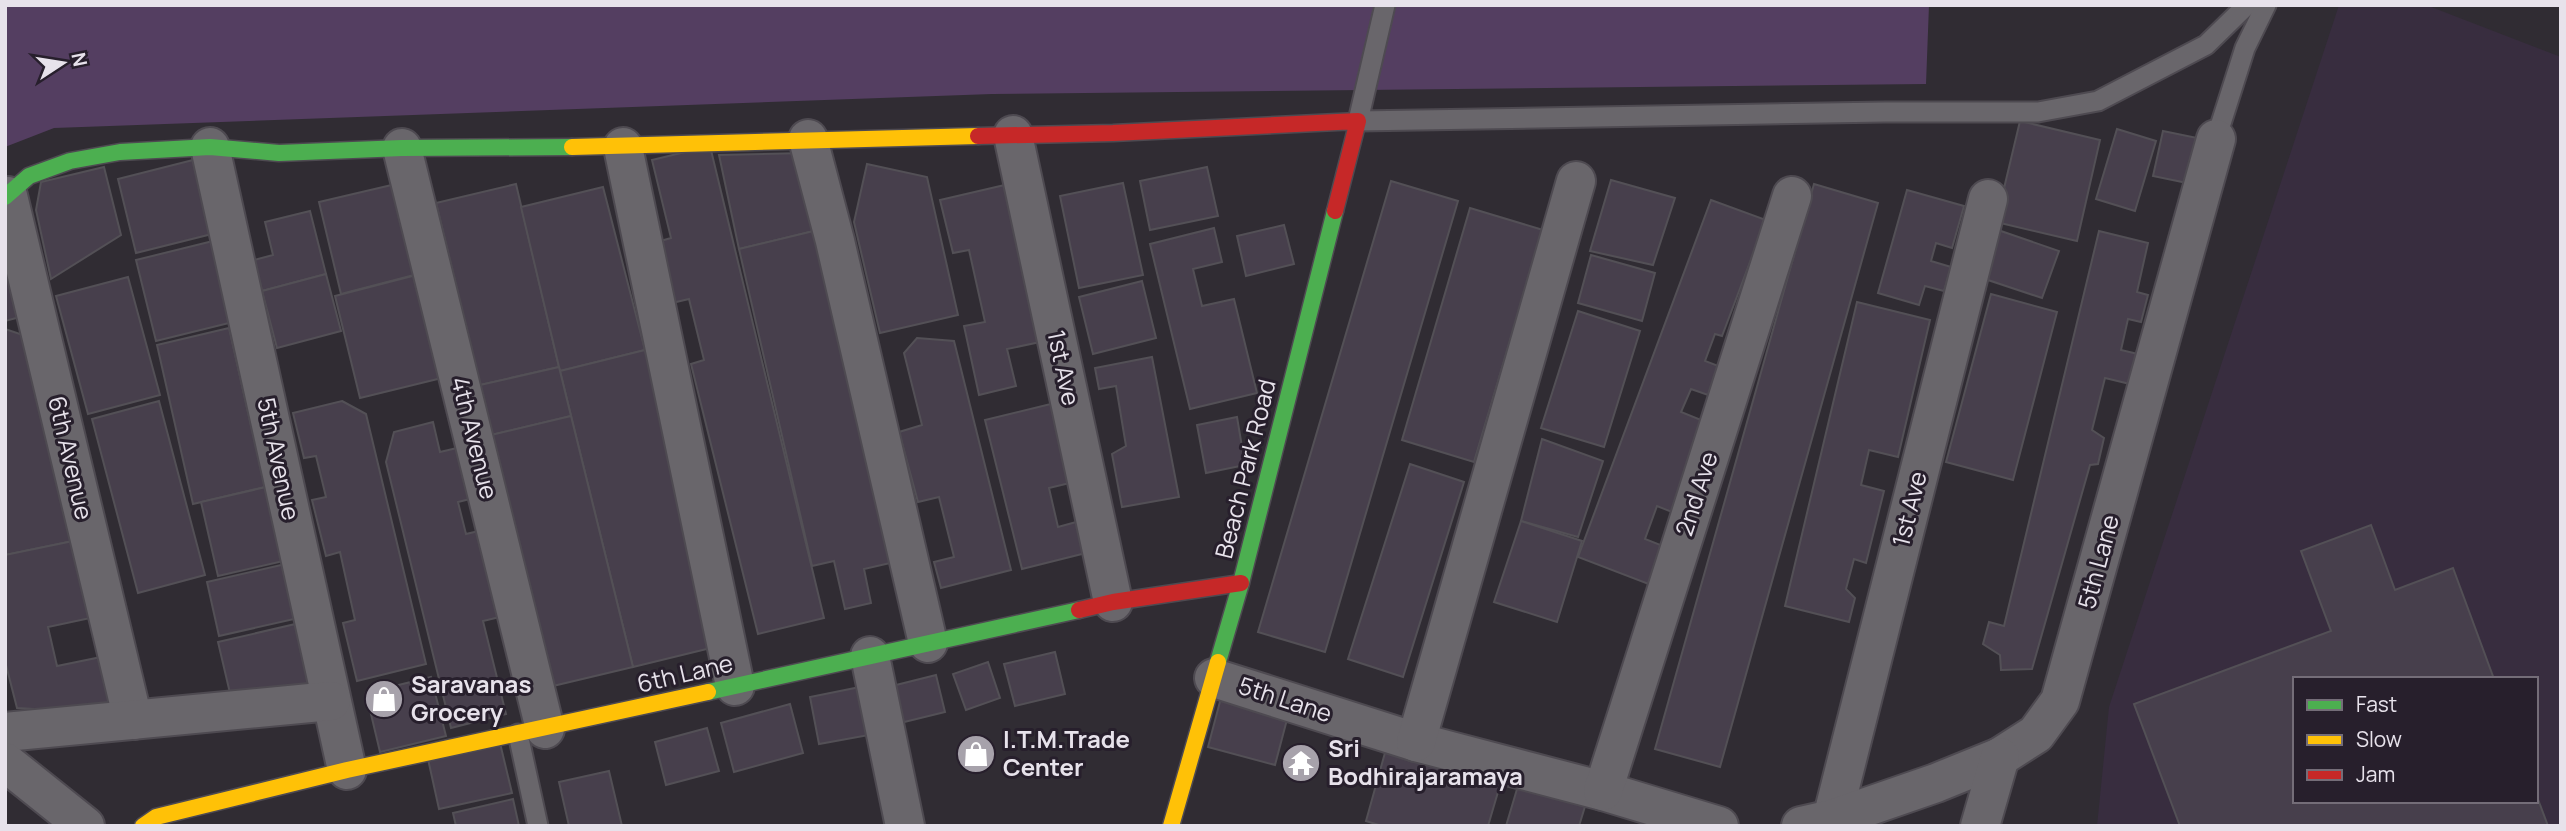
<svg xmlns="http://www.w3.org/2000/svg" width="2566" height="831" font-family="Manrope,sans-serif">
  <style>
    .built { fill: #382d3f; fill-rule: evenodd }
    .green { fill: #543e61 }
    .building { fill: #473f4c; stroke: #535056; stroke-width: 2 }
    .lines { fill: none; stroke-linecap: round; stroke-linejoin: round }
    .lane-casing { stroke: #4e4a51; stroke-width: 23 }
    .street-casing { stroke: #4e4a51; stroke-width: 42 }
    .fast-casing { stroke: #4e4a51; stroke-width: 19 }
    .slow-casing { stroke: #4e4a51; stroke-width: 19 }
    .jam-casing { stroke: #4e4a51; stroke-width: 19 }
    .lane { stroke: #69666b; stroke-width: 19 }
    .street { stroke: #69666b; stroke-width: 38 }
    .fast { stroke: #4caf50; stroke-width: 16 }
    .slow { stroke: #ffc107; stroke-width: 16 }
    .jam { stroke: #c62828; stroke-width: 16 }
    .labels { text-anchor: middle; stroke-width: 6; stroke-linejoin: round; paint-order: stroke }
    .street-label { font-size: 24px; fill: #e7e2eb; stroke: #271f2c }
    .poi-label { font-size: 24px; font-weight: bold; fill: #e7e2eb; stroke: #271f2c; text-anchor: start }
  </style>
  <rect width="100%" height="100%" fill="#302c33"/>
  <path class="built" d="M2339,5H2426L2561,57V826H2097L2109,707ZM2295,679H2536V801H2295Z"/>
  <path class="green" d="M5,5H1929L1926,84L992,94L54,128L5,147Z"/>
  <g class="building">
    <path d="M2020,121L2100,140L2077,241L1996,222Z"/>
    <path d="M2117,129L2156,141L2135,211L2096,199Z"/>
    <path d="M2163,131L2202,139L2192,184L2153,176Z"/>
    <path d="M710,146L824,618L758,634L691,364L704,360L689,299L672,303L657,242L671,238L652,160Z"/>
    <path d="M805,153L822,229L739,249L719,155Z"/>
    <path d="M197,159L216,233L136,253L118,179Z"/>
    <path d="M867,164L927,177L958,315L880,333L854,222Z"/>
    <path d="M104,167L121,235L51,279L36,210L41,182Z"/>
    <path d="M1207,167L1218,216L1150,230L1140,181Z"/>
    <path d="M1611,180L1675,198L1653,265L1590,251Z"/>
    <path d="M1391,181L1458,201L1325,652L1258,632Z"/>
    <path d="M1123,183L1143,275L1079,288L1060,196Z"/>
    <path d="M396,184L418,274L341,294L319,202Z"/>
    <path d="M516,184L559,367L480,385L436,203Z"/>
    <path d="M1009,184L1045,341L1007,349L1016,386L979,395L964,326L985,322L969,250L953,253L940,200Z"/>
    <path d="M1814,184L1878,203L1720,767L1655,749Z"/>
    <path d="M603,187L645,350L560,371L521,207Z"/>
    <path d="M1907,190L1964,206L1952,248L1936,243L1931,261L1951,267L1944,291L1925,286L1919,305L1878,293Z"/>
    <path d="M1711,200L1766,220L1722,336L1715,334L1705,361L1721,367L1711,396L1691,389L1681,412L1711,424L1677,514L1657,506L1645,539L1673,550L1659,588L1578,557Z"/>
    <path d="M1470,208L1543,230L1474,462L1402,440Z"/>
    <path d="M310,211L326,274L262,291L254,260L273,255L265,222Z"/>
    <path d="M1284,225L1294,264L1246,276L1237,236Z"/>
    <path d="M1214,228L1222,262L1193,269L1202,306L1234,299L1257,393L1190,409L1150,244Z"/>
    <path d="M822,229L899,561L864,569L871,603L845,609L834,561L812,566L739,249Z"/>
    <path d="M1998,230L2059,251L2042,298L1982,278Z"/>
    <path d="M2099,231L2148,243L2137,292L2148,295L2141,322L2128,319L2121,350L2138,354L2130,384L2105,378L2092,430L2104,438L2098,464L2090,465L2032,669L2001,670L2000,655L1983,644L1989,622L2004,626Z"/>
    <path d="M213,241L233,322L156,341L136,260Z"/>
    <path d="M5,246L24,316L5,321Z"/>
    <path d="M1591,255L1655,273L1642,321L1578,303Z"/>
    <path d="M424,273L450,376L360,398L335,296Z"/>
    <path d="M326,274L341,331L277,348L262,291Z"/>
    <path d="M128,277L160,395L88,414L56,296Z"/>
    <path d="M1142,281L1156,338L1093,354L1079,297Z"/>
    <path d="M1991,294L2057,312L2013,480L1946,462Z"/>
    <path d="M1857,302L1930,320L1898,457L1869,450L1861,485L1884,491L1866,563L1854,559L1846,589L1855,598L1849,622L1785,606Z"/>
    <path d="M1578,311L1640,331L1604,447L1541,428Z"/>
    <path d="M229,328L265,487L193,504L157,345Z"/>
    <path d="M5,329L29,337L78,540L5,555Z"/>
    <path d="M917,338L954,341L1011,570L941,588L934,562L954,557L939,497L918,502L899,432L922,425L904,353Z"/>
    <path d="M645,350L719,646L633,667L560,371Z"/>
    <path d="M1152,357L1179,497L1122,507L1112,454L1126,446L1116,386L1099,389L1095,368Z"/>
    <path d="M559,367L571,416L491,435L480,385Z"/>
    <path d="M159,401L205,575L138,593L92,419Z"/>
    <path d="M342,401L366,414L426,664L357,681L343,623L355,620L340,552L326,556L312,500L326,497L316,456L304,458L293,413Z"/>
    <path d="M1059,402L1078,481L1049,488L1058,527L1087,519L1094,551L1022,569L985,420Z"/>
    <path d="M571,416L633,667L553,686L491,435Z"/>
    <path d="M1237,417L1245,465L1206,473L1197,425Z"/>
    <path d="M433,422L440,452L457,448L470,499L458,502L466,534L483,530L504,616L483,621L506,714L451,728L386,462L394,432Z"/>
    <path d="M1542,439L1603,461L1578,537L1521,521Z"/>
    <path d="M1410,464L1464,482L1403,677L1348,659Z"/>
    <path d="M275,485L292,559L218,576L201,502Z"/>
    <path d="M1521,521L1582,541L1557,622L1494,602Z"/>
    <path d="M2371,525L2395,590L2453,568L2494,679H2295V801H2536V794L2548,826H2180L2134,704L2331,631L2301,551Z"/>
    <path d="M78,540L95,617L48,627L57,666L106,656L118,714L17,708L5,661V555Z"/>
    <path d="M290,563L303,617L219,636L207,582Z"/>
    <path d="M304,622L319,687L233,706L218,642Z"/>
    <path d="M1055,652L1065,694L1015,706L1004,664Z"/>
    <path d="M988,662L1000,698L966,710L953,674Z"/>
    <path d="M936,675L945,712L892,725L884,688Z"/>
    <path d="M431,677L446,736L380,752L366,693Z"/>
    <path d="M860,687L869,735L819,744L810,697Z"/>
    <path d="M1222,694L1289,712L1275,765L1208,747Z"/>
    <path d="M790,704L803,753L734,772L721,723Z"/>
    <path d="M707,728L719,771L666,785L655,742Z"/>
    <path d="M1388,742L1503,775L1488,826H1382L1366,821Z"/>
    <path d="M500,743L512,793L439,809L428,759Z"/>
    <path d="M609,771L622,826H569L559,782Z"/>
    <path d="M1520,779L1587,800L1579,826H1506Z"/>
    <path d="M513,799L519,826H456L453,813Z"/>
  </g>
  <g class="lines">
    <g class="lane-casing">
      <g id="lane">
        <path d="M1385,5L1358,121L1885,112H2038L2098,101L2206,45L2247,5"/>
        <path d="M2216,139L2245,48L2266,5"/>
        <path d="M518,734L538,826"/>
      </g>
    </g>
    <g class="street-casing">
      <g id="street">
        <path d="M1013,135L1113,602"/>
        <path d="M808,139L835,241L928,643"/>
        <path d="M210,147L347,770"/>
        <path d="M623,147L735,686"/>
        <path d="M402,148L545,729"/>
        <path d="M8,196L133,720"/>
        <path d="M870,656L905,826"/>
        <path d="M1214,678L1416,742L1603,791L1719,826"/>
        <path d="M5,732L331,701"/>
        <path d="M1416,742L1576,181"/>
        <path d="M5,762L85,826"/>
        <path d="M1603,791L1792,196"/>
        <path d="M1832,819L1988,199"/>
        <path d="M1801,826L1832,819L1936,783L2000,757L2036,734L2060,701L2216,139"/>
        <path d="M1980,826L2000,757"/>
      </g>
    </g>
    <g class="fast-casing">
      <g id="fast">
        <path d="M5,197L29,176L70,161L120,152L210,147L279,153L402,148L572,147"/>
        <path d="M1218,662L1241,583L1335,211"/>
        <path d="M708,692L1079,610"/>
      </g>
    </g>
    <g class="slow-casing">
      <g id="slow">
        <path d="M572,147L978,136"/>
        <path d="M143,826L156,817L347,770L708,692"/>
        <path d="M1171,826L1218,662"/>
      </g>
    </g>
    <g class="jam-casing">
      <g id="jam">
        <path d="M978,136L1113,133L1358,121L1335,211"/>
        <path d="M1079,610L1113,602L1241,583"/>
      </g>
    </g>
    <use href="#lane" class="lane"/>
    <use href="#street" class="street"/>
    <use href="#fast" class="fast"/>
    <use href="#slow" class="slow"/>
    <use href="#jam" class="jam"/>
  </g>
  <defs>
    <g id="shop-disc" transform="scale(2.0125)"><circle r="9.5" fill="#a7a2ab" stroke="#271f2c"/><path d="M-5-2.5h2.3a2.7 3.5 0 0 1 5.4 0H5L5.5 6h-11ZM-1.5-2.5h3a1.5 2.3 0 0 0-3 0Z" fill="#fff"/></g>
    <g id="temple-disc" transform="scale(2.0125)"><circle r="9.5" fill="#a7a2ab" stroke="#271f2c"/><path d="M0-6L5-2H3V0L6.5 2.5H4V6H1.5V3h-3V6H-4V2.5H-6.5L-3 0V-2H-5Z" fill="#fff"/></g>
  </defs>
  <g fill-rule="evenodd">
    <use href="#shop-disc" x="384" y="699"/>
    <use href="#shop-disc" x="976" y="754"/>
    <use href="#temple-disc" x="1301" y="763"/>
  </g>
  <g class="labels">
    <g class="street-label">
      <text transform="translate(1063 368) rotate(78)" y="8">1st Ave</text>
      <text transform="translate(474 438) rotate(76)" y="8">4th Avenue</text>
      <text transform="translate(70 458) rotate(77)" y="8">6th Avenue</text>
      <text transform="translate(278 459) rotate(78)" y="8">5th Avenue</text>
      <text transform="translate(1246 469) rotate(-76)" y="8">Beach Park Road</text>
      <text transform="translate(1697 494) rotate(-72)" y="8">2nd Ave</text>
      <text transform="translate(1910 509) rotate(-76)" y="8">1st Ave</text>
      <text transform="translate(2099 562) rotate(-75)" y="8">5th Lane</text>
      <text transform="translate(685 674) rotate(-13)" y="8">6th Lane</text>
      <text transform="translate(1285 700) rotate(18)" y="8">5th Lane</text>
    </g>
    <g class="poi-label">
      <text x="411" y="693">Saravanas<tspan x="411" dy="28">Grocery</tspan></text>
      <text x="1003" y="748">I.T.M.Trade<tspan x="1003" dy="28">Center</tspan></text>
      <text x="1328" y="757">Sri<tspan x="1328" dy="28">Bodhirajaramaya</tspan></text>
    </g>
  </g>
  <rect width="2566" height="831" fill="none" stroke="#e7e2eb" stroke-width="14"/>
  <rect x="2293" y="677" width="245" height="126" fill="#271f2c" stroke="#746d78" stroke-width="2"/>
  <rect x="2307" y="700" width="35" height="10" fill="#4caf50" stroke="#746d78" stroke-width="2"/>
  <text x="2356" y="712" font-size="21" fill="#e7e2eb">Fast</text>
  <rect x="2307" y="735" width="35" height="10" fill="#ffc107" stroke="#746d78" stroke-width="2"/>
  <text x="2356" y="747" font-size="21" fill="#e7e2eb">Slow</text>
  <rect x="2307" y="770" width="35" height="10" fill="#c62828" stroke="#746d78" stroke-width="2"/>
  <text x="2356" y="782" font-size="21" fill="#e7e2eb">Jam</text>
  <g transform="translate(63 63) rotate(78)" stroke="#271f2c" stroke-width="5" paint-order="stroke">
  <path d="M0-5L12 26L0 18L-12 26Z" fill="#e7e2eb"/>
  <text y="-10" font-size="19" font-weight="bold" text-anchor="middle" fill="#e7e2eb">N</text>
  </g>
</svg>
